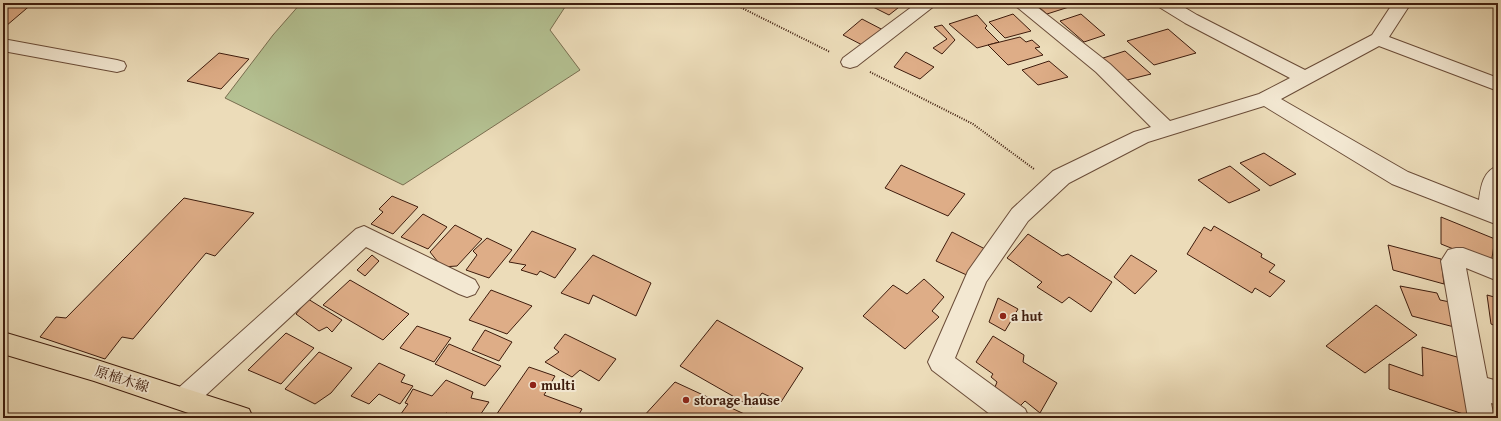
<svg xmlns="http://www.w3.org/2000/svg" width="1501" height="421" font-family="'Gentium Book Plus','Noto Serif JP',serif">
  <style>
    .green { fill: #b4c192; stroke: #796e50 }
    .building { fill: #dead87; stroke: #3e1c0d }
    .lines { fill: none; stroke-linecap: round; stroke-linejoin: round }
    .minor-casing { stroke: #6a4c38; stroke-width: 2 }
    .major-casing { stroke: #3e1c0d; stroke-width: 2 }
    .path { stroke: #3e1c0d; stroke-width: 2; stroke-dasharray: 1 1.5; stroke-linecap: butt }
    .minor { fill: #f3e8d2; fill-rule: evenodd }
    .major { fill: #ecdcb9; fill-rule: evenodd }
    .poi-dot { fill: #8f2418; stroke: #f3e8d2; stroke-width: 1.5 }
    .labels { text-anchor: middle; stroke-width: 4; stroke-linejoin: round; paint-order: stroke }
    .poi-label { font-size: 14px; font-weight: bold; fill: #3e1c0d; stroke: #f3e8d2; text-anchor: start }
    .street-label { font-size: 14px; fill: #3e1c0d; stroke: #f3e8d2 }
  </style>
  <rect width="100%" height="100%" fill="#ecdcb9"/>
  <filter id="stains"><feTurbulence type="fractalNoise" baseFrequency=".005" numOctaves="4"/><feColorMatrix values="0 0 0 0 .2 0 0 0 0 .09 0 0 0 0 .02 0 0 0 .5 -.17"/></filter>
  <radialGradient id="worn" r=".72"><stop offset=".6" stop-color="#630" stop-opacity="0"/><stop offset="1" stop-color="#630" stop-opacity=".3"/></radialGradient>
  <path class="green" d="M301,3H561L565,7L550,30L580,70L403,185L225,98L273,35Z"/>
  <g class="building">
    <path d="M3,3H33L6,26H3Z"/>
    <path d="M876,3H901L903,4L889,15L871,6Z"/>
    <path d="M1034,3H1069L1072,6L1047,14Z"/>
    <path d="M1013,14L1031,31L1005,38L989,22Z"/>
    <path d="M1081,14L1105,35L1084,42L1060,21Z"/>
    <path d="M977,15L987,26L985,28L999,42L977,48L949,24Z"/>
    <path d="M862,19L885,31L866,47L843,35Z"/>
    <path d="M942,25L955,40L942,54L933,48L947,39L934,27Z"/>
    <path d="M1168,29L1196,53L1154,65L1127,41Z"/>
    <path d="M1020,37L1026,42L1032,40L1040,47L1035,48L1043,55L1008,65L988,45Z"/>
    <path d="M1125,51L1151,74L1127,80L1100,59Z"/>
    <path d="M906,52L934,67L920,79L894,67Z"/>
    <path d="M219,53L249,59L221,89L187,81Z"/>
    <path d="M1049,61L1068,77L1038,85L1022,70Z"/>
    <path d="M1264,153L1296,174L1270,186L1240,163Z"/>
    <path d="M901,165L965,194L948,216L885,188Z"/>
    <path d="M1230,166L1260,190L1229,203L1198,180Z"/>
    <path d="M392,196L418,207L393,234L371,224L383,212L379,209Z"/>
    <path d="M184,198L254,213L215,256L206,253L133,339L122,337L105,359L40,337L56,317L66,318Z"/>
    <path d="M423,214L447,227L428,249L401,237Z"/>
    <path d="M1441,217L1495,239L1491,264L1441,244Z"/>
    <path d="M455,225L482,239L457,266L442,267L430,252Z"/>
    <path d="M1214,226L1262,254L1261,257L1275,265L1269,272L1285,281L1270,297L1255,288L1252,293L1187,254L1204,227L1211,231Z"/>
    <path d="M532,231L576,249L555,278L540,271L537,275L521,270L526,265L509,262Z"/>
    <path d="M952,232L987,250L971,277L936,261Z"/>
    <path d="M1028,234L1062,256L1068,254L1112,282L1091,312L1069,297L1062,303L1037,287L1042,282L1007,258Z"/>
    <path d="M487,238L512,250L489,278L466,270L477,255L473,251Z"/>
    <path d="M1388,245L1441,259L1444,284L1393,270Z"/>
    <path d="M372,255L379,261L365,276L357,270Z"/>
    <path d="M593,255L651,283L636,316L593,295L589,304L561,293Z"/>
    <path d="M1131,255L1157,271L1135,294L1114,277Z"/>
    <path d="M924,279L944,297L932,311L939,317L905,349L863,316L893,285L907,294Z"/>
    <path d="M350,280L409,314L383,340L323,305Z"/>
    <path d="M1400,286L1437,293L1440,300L1450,302L1458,328L1412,316Z"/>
    <path d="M491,290L532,306L507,334L469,320Z"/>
    <path d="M1487,295L1498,298V327L1491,324Z"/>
    <path d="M998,298L1018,309L1005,331L989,322Z"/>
    <path d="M308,299L342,320L332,332L327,327L319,331L296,314Z"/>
    <path d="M1376,305L1417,335L1365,373L1326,346Z"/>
    <path d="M717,320L803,368L781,402L762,393L752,407L680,366Z"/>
    <path d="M417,326L451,338L434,362L400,348Z"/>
    <path d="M485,330L512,342L499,361L472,350Z"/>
    <path d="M286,333L314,348L281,384L248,370Z"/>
    <path d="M565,334L616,359L599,381L580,370L572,377L545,362L559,352L554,348Z"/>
    <path d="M993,336L1024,355L1023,362L1057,383L1040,413L1025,401L1020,406L995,387L997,382L991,377L993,374L976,362Z"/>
    <path d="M449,344L501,366L485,386L435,364Z"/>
    <path d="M1422,347L1464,359L1475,418L1389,389V364L1423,376Z"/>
    <path d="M319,352L352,368L331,393L315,404L285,389Z"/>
    <path d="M379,363L405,375L401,382L413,386L400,404L379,394L369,404L351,396Z"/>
    <path d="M529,367L555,376L544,395L582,409L577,418H494Z"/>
    <path d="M446,380L473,392L471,398L489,402L478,418H460L446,413L443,418H398L408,404L405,403L413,389L432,396Z"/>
    <path d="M675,382L753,418H642Z"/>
  </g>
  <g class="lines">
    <g class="minor-casing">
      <g id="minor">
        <path d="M917,3H938L857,66L850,68L843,66L841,62L843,58Z"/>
        <path d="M1012,3H1032L1110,64L1170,121L1259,94L1290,78L1185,23L1159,7L1156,3H1177L1197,15L1305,70L1372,35L1393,3H1411L1389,37L1498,78V91L1379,46L1281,99L1408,172L1479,200C1481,186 1483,171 1498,166V225L1392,184L1264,106L1148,142L1069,183L1028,221L986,282L955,358L1025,409L1029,418H995L932,370L928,362L968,271L1012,209L1053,171L1134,132L1151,127L1096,72Z"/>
        <path d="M3,39L117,60L124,62L126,66L124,70L117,72L3,51Z"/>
        <path d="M364,226L475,280L479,287L475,294L467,297L459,294L366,247L193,407L184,411L175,407L171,399L175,391L356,229Z"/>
        <path d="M1456,248H1463L1498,261V281L1466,268L1487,378L1498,381V405L1491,403L1494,418H1468L1441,261L1448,250Z"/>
      </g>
    </g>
    <g class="major-casing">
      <path id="major" d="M3,332L94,359L240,406L249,409L253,418H203L94,381L3,354Z"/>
    </g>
    <g class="path">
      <path d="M732,3L830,52"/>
      <path d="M870,72L973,124L1034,169"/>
    </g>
    <use href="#minor" class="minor"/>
    <use href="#major" class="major"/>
  </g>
  <g class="poi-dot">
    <circle cx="1003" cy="316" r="4"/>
    <circle cx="533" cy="385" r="4"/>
    <circle cx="686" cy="400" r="4"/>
  </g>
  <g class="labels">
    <g class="poi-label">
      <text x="1011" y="321">a hut</text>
      <text x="541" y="390">multi</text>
      <text x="694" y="405">storage hause</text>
    </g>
    <g class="street-label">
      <text transform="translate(122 379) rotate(18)" y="5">原植木線</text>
    </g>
  </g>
  <rect width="1501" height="421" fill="none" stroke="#ecdcb9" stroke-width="16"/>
  <rect x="4" y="4" width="1493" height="413" fill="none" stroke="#3e1c0d" stroke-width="2"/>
  <rect x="8" y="8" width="1485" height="405" fill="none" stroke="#3e1c0d"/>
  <rect width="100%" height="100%" filter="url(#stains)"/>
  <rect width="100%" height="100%" fill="url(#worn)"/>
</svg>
